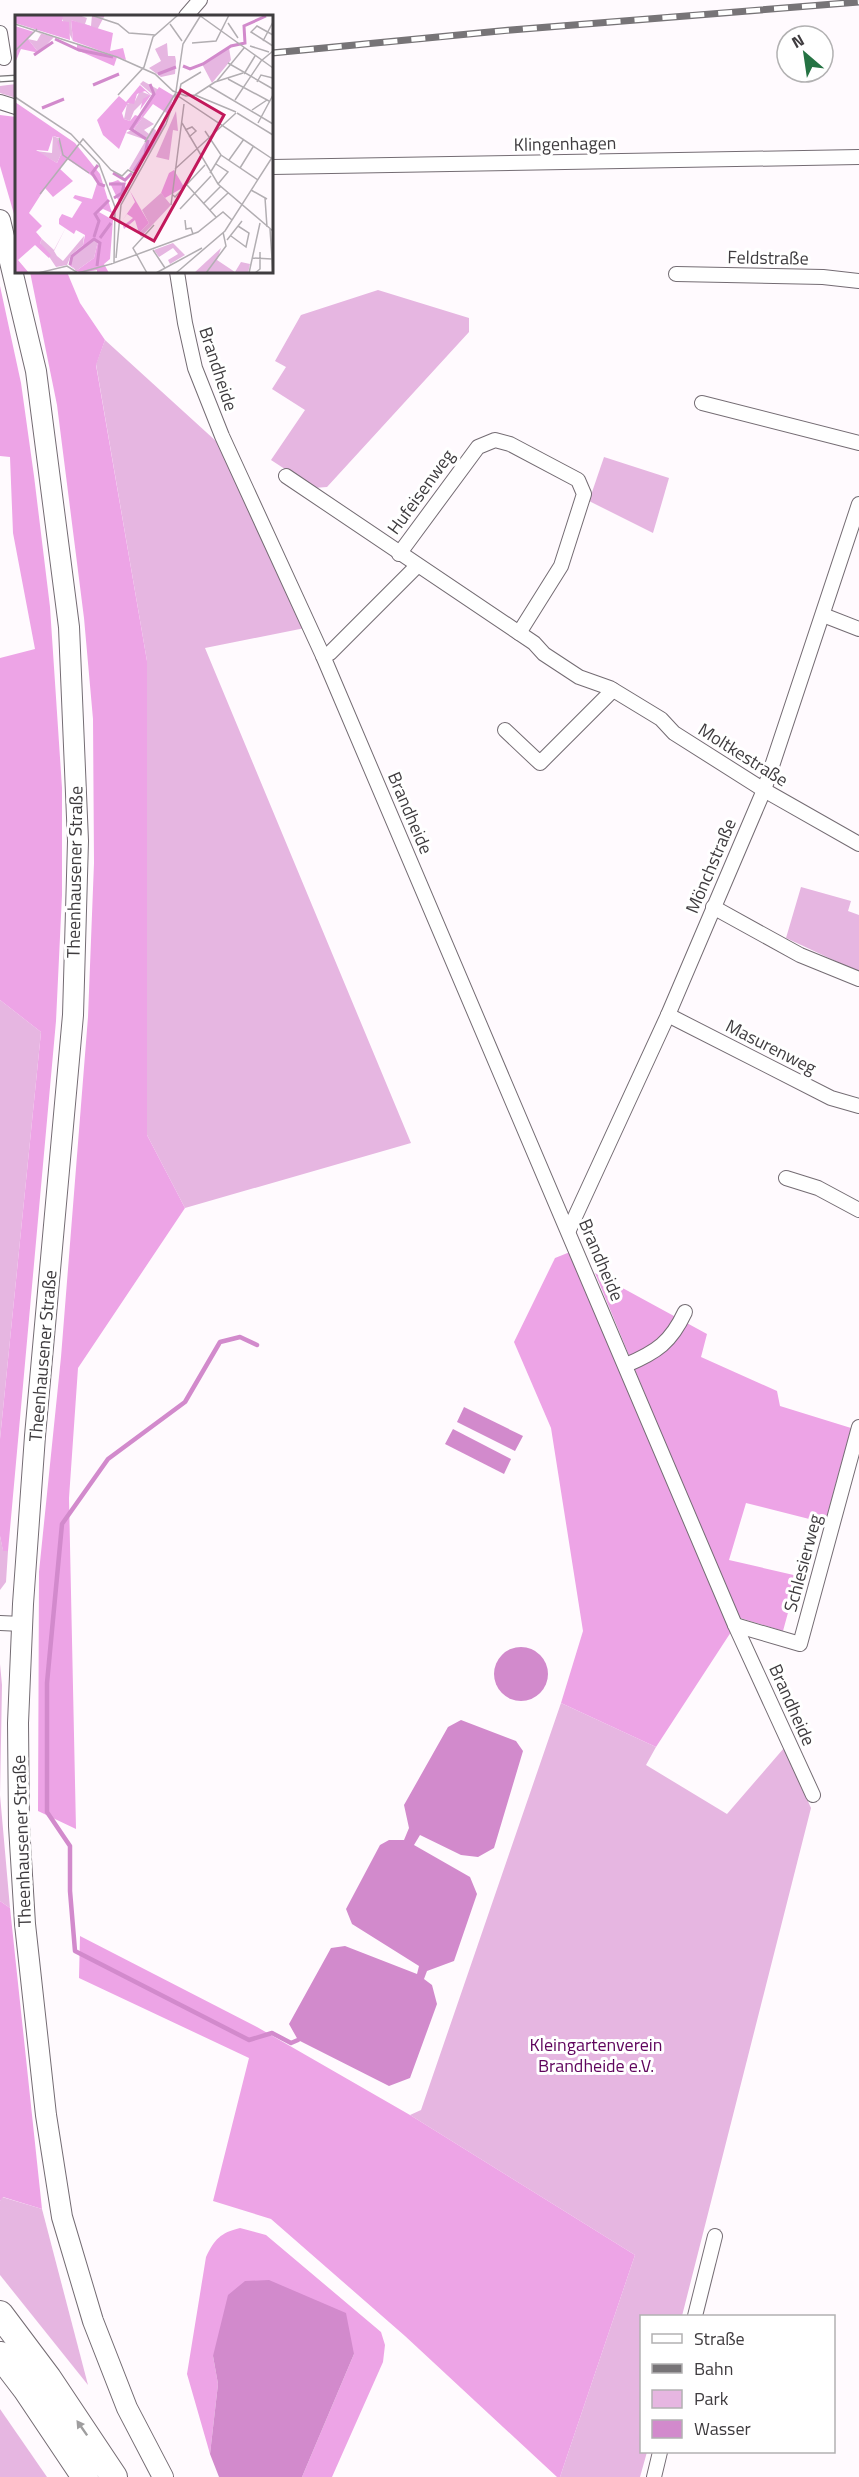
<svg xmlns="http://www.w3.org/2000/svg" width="859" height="2477" font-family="'Titillium Web',sans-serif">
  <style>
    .green { fill: #e6b6e1 }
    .forest { fill: #eda4e6 }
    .water { fill: #d28acc }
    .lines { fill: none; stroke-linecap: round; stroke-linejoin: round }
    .stream { stroke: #d28acc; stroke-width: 4.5 }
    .street-casing { stroke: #746c73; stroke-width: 16 }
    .secondary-casing { stroke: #746c73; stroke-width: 22 }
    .highway-casing { stroke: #746c73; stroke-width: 28 }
    .street { stroke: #fff; stroke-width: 14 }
    .secondary { stroke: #fff; stroke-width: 20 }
    .highway { stroke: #fff; stroke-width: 26 }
    .rail-casing { stroke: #777477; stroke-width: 7 }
    .rail { stroke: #fff; stroke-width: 4.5; stroke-dasharray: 14; stroke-linecap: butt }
    .oneway { fill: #9f9e9f }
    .labels { text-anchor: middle; stroke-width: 6; stroke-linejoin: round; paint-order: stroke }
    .street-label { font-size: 18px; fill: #3f3c3f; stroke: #fff }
    .park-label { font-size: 18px; fill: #5f045c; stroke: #fff }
    .inset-river { fill: none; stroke: #d28acc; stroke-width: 3 }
    .inset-road { fill: none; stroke: #b2aeb2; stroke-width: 1.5 }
    .view { fill: #c2185b; fill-opacity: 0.15; stroke: #c2185b; stroke-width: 3 }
    .inset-edge { fill: none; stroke: #3f3c3f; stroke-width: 3 }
  </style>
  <rect width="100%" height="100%" fill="#fffafe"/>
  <g class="green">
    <path d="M16,84V98L0,93V86Z"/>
    <path d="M378,290L469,318V332L327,487L314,488L271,460L305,410L272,389L286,367L275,361L301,315Z"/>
    <path d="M105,340L217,442L305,628L205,648L411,1143L185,1208L147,1135V661L96,364Z"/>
    <path d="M604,457L669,478L653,533L589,501Z"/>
    <path d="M801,887L851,901L848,911L859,915V972L786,938Z"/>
    <path d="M0,1000L41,1032L0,1439Z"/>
    <path d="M0,1536L3,1550L8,1551L6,1582L0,1590Z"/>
    <path d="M0,1664L2,1685L0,1795L10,1908L0,1901Z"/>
    <path d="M561,1703L656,1747L646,1765L727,1814L784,1748L811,1808L682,2316H642V2452H647L640,2477H560L635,2255L410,2115L421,2110Z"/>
    <path d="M2,2197L42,2209L88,2385L0,2275V2201Z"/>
    <path d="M0,2409L47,2477H0Z"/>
  </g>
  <g class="forest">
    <path d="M0,115L16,117V221L0,166Z"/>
    <path d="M30,272H67L80,303L105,340L96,365L147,661V1135L185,1208L78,1368L69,1498L76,1829L38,1811L39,1572L61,1357L88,1017L94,863L93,719L84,618L57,405Z"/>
    <path d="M0,286L21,383L34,476L50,607L62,788V895L56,1021L8,1551H3L0,1536V1439L41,1032L0,1000V658L35,649L13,533L10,457L0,456Z"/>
    <path d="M570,1252L731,1632L656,1747L561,1703L583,1631L551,1428L514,1342L555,1258Z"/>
    <path d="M595,1273L707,1334L701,1357L777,1391L780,1406L851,1428L825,1523L746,1503L729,1560L798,1576L783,1631L737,1617Z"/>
    <path d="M0,1901L10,1908L42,2209L3,2197L0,2201Z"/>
    <path d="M80,1936L257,2027L410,2115L635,2255L560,2477H557L405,2336L271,2219L213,2201L249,2058L79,1978Z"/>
    <path d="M240,2228L266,2235L381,2332L385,2345L383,2362L332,2477H302L354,2354L213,2356L218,2384L210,2454L187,2374L206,2257C215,2239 220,2233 240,2228Z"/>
  </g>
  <g class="water">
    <path d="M464,1407L523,1436L515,1451L457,1422Z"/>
    <path d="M453,1429L511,1459L504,1474L445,1444Z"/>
    <circle cx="521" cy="1674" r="27"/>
    <path d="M461,1720L516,1741L523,1751L494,1848L478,1857L461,1855L420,1835L414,1845L470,1877L477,1894L454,1961L427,1971L424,1979L432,1985L437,2004L410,2078L389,2086L298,2040L289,2024L331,1948L345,1946L417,1974L419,1966L352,1924L346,1909L380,1845L389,1840H404L409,1828L404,1805L448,1727Z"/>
    <path d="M269,2280L346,2313L354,2354L302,2477H219L210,2454L218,2384L213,2356L228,2295L245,2281Z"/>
  </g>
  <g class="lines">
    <path class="stream" d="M257,1345L240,1337L220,1342L185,1402L108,1459L62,1524L47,1683V1812L70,1846V1891L75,1951L249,2040L272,2033L291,2043L298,2040"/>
    <g class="street-casing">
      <g id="street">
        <path d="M186,16L200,0"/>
        <path d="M0,33L4,58"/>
        <path d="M0,102L16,107"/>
        <path d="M272,167L859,157"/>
        <path d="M177,272L185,323L195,368L222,436L323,656L735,1625L813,1795"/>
        <path d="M676,274L823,277L859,281"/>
        <path d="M702,403L859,443"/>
        <path d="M286,476L534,643L544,654L579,677L610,688L661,719L674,733L764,790L859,844"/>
        <path d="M399,554L478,447L495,440L510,444L578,480L584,494L561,566L519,633"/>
        <path d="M823,615L859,629"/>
        <path d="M323,656L330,653L417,566"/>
        <path d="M505,730L540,763L613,690"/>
        <path d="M713,907L800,955L859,979"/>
        <path d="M668,1015L831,1098L859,1106"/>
        <path d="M786,1178L818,1188L859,1210"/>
        <path d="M569,1230L668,1015L764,790L859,504"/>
        <path d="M626,1365C657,1352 671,1342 685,1312"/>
        <path d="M0,1623L22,1624"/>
        <path d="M735,1625L800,1644L859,1427"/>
        <path d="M695,2316L715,2236"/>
        <path d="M654,2477L660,2452"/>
      </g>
    </g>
    <g class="secondary-casing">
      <path id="secondary" d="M0,220L36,371L69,627L78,841L73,1015L35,1436L23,1604L18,1723L19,1826L25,1924L46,2115L62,2217L93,2321L127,2408L163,2477"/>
    </g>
    <g class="highway-casing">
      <g id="highway">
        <path d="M0,2314L48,2378L114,2477"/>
        <path d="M0,2355L26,2389L85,2477"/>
      </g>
    </g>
    <use href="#street" class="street"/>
    <use href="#secondary" class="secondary"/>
    <use href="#highway" class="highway"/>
    <g class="rail-casing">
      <g id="rail">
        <path d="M272,53L511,30L859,2"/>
        <path d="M0,79L16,78"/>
      </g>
    </g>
    <use href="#rail" class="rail"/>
  </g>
  <defs><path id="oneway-solid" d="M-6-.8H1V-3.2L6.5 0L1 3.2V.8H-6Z" transform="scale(1.5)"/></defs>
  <use class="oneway" href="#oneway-solid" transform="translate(82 2428) rotate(-125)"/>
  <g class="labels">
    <g class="street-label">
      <text transform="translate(565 144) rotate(-1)" y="6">Klingenhagen</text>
      <text transform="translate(768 258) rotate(1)" y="6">Feldstraße</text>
      <text transform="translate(218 369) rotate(72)" y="6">Brandheide</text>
      <text transform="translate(421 492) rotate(-54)" y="6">Hufeisenweg</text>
      <text transform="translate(743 755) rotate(32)" y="6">Moltkestraße</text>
      <text transform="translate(410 813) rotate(67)" y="6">Brandheide</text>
      <text transform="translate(711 866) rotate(-67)" y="6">Mönchstraße</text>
      <text transform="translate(75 872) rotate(-89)" y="6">Theenhausener Straße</text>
      <text transform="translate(771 1047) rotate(27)" y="6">Masurenweg</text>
      <text transform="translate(601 1260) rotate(67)" y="6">Brandheide</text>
      <text transform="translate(43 1356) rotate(-85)" y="6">Theenhausener Straße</text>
      <text transform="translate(803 1563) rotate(-75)" y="6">Schlesierweg</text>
      <text transform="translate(792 1705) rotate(66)" y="6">Brandheide</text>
      <text transform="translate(22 1841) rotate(-92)" y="6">Theenhausener Straße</text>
    </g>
    <g class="park-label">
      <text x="596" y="2051">Kleingartenverein<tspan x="596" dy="21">Brandheide e.V.</tspan></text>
    </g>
  </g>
  <g transform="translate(15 15)">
    <rect width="258" height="258" fill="#fffafe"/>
    <path d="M45,0H64L72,3L70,9L76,11L77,0H90L82,15L56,5L58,26ZM21,17L39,22L24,38L13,24L22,26L26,19ZM152,28L153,41H160L161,46L160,59L146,62L134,53L146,46L140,34ZM214,33L216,45L197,68L187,49ZM128,66L144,75L126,102L137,79L125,69ZM125,76L135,80L119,96L115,106L109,104L112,89L120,86ZM161,96L163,116L158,115L154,145L141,142ZM128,102L139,109L129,115L134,119L137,113L141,115L139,129L119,157L114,154L131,125L111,118L118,114L131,123L119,114ZM38,121L43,123L46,139L42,148L21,136L37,138ZM146,178L156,190L126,222L124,218L134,208L127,195ZM51,212L39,236L42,241L48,246L69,221L68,230L56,240L52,250L41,252L25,228L27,224L39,235ZM79,224L83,226L79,243L61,256L56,249L58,241ZM158,228L170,240L155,249L153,245L163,239L158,233L144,242L139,235ZM206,233L202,245L220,257L226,247L235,249L233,258H179Z" fill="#e6b6e1"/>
    <path d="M0,0H48L47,6L54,7L55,25L0,8ZM56,5L98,18L95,36L108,33L111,45L58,26ZM0,11L19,17L13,24L24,38L6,34L0,48ZM62,29L102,42L99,51L62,35ZM125,70L136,80L125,95L128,84L135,80L130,76L122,79L119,89L113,88L107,98L109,104L115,106L120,100L126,102L144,72L159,81L148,114L140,129L122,155L153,99L138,89L119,114L112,115L104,134L88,120L82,105L104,81L111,87ZM0,87L60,128L85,159L97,198L88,194L84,197L98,205L95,244L89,249L94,258H82V255L65,258L54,250L57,240L68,230L70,220L61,215L59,219L44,209V204L47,199L57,203L67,187L58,183L60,180L77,184L83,165L52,144L45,154L58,166L38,182L30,173L14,198L27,211L21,217L27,224L25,228L36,240L34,243L20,230L3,245L14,258H0ZM38,121L45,123L42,127L46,139L42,148L21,135L33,136ZM79,224L83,226L79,243L61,256L56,249L58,241ZM159,155L169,172L150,183L146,178L154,158ZM103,165L112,173L105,189L95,168ZM115,176L134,208L124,218L120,205L109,214L108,211L118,203L112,199L107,206L120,187Z" fill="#eda4e6" fill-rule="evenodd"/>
    <path class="inset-river" d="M40,24L64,35L98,42M19,40L38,27M168,51L175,54L188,49L216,31L230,28L229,11L251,1M143,59L161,52M78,70L104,59M27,93L49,84M131,124L116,114L139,79L135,69M83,150L77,158L84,169L90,171M119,156L130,139L133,125M98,158L110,165L117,158M94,169H109L107,178L99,183M79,222L84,206L80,199L94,185M85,223L96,208M55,250L57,241L79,224L85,228L82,251"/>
    <path class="inset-road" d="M76,0L103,9L114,18L140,20M184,0L258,53M213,8L223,23M0,9L102,42L140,59L158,76L171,81L180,80M155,9L167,26M258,20L242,11L236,17L258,31M248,26L258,7M177,28L201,26L214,0M235,31L254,37M0,36L22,14M213,48L258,74M229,59L240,41M213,64L254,86M202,66L229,33M242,67L246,60L258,63M194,71L258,109M164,78L166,69L186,57M103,80L129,52L138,22L163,0M180,80L200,67L228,58M180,80L221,97M0,82L56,119L84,149L100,192L99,248M220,85L246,46L258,36M237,95L252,85M222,98L258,120M167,108L203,169L258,216M243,108L258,80M170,115L177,112L181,116L174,122M190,116L206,140L243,165M44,123L48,140L74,158M130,127L160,79L256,143M214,145L229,124M201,149L213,157L203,169M225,153L238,132M160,154L221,98M195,158L206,140M172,170L201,202M236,175L252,184M25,179L68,124L96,155L107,161L113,155L121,159M158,180L160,182L190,150M250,183L252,212M188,189L206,171M156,190L169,89M165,194L196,161M195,195L213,178M170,205L171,214L176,213L178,219M255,214L258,258M216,221L231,232L234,218L223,211M212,225L227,206M138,235L150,253M101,243L106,190L151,109L160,83L168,29L186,0M237,243L257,244M23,258L52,251L63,258L96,249L183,217L208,197L217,205M132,258L118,233L139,210M141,258L187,233M161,258L210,216L258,141M191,258L211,231L208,217M234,258L245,208M240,258L245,254V237"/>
    <path class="view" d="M166,75L209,100L139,226L96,202Z"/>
    <rect width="258" height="258" class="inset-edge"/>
  </g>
  <rect x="640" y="2315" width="195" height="138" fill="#ffffff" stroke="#b2b1b2" stroke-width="1.5"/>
  <rect x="652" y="2334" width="30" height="9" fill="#ffffff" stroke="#b2b1b2" stroke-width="1.5"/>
  <text x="694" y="2345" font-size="18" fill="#3f3c3f">Straße</text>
  <rect x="652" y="2364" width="30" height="9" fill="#777477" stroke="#b2b1b2" stroke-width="1.5"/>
  <text x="694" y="2375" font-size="18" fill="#3f3c3f">Bahn</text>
  <rect x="652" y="2390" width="30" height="18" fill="#e6b6e1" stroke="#b2b1b2" stroke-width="1.5"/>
  <text x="694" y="2405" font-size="18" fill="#3f3c3f">Park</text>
  <rect x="652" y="2420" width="30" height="18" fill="#d28acc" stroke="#b2b1b2" stroke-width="1.5"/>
  <text x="694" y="2435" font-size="18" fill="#3f3c3f">Wasser</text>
  <g transform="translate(805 54) rotate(331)"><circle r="28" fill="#ffffff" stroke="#b2b1b2" stroke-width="1.5"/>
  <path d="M0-4.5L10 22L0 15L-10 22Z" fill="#257343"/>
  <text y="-9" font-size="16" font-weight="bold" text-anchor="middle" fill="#3f3c3f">N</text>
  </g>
</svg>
